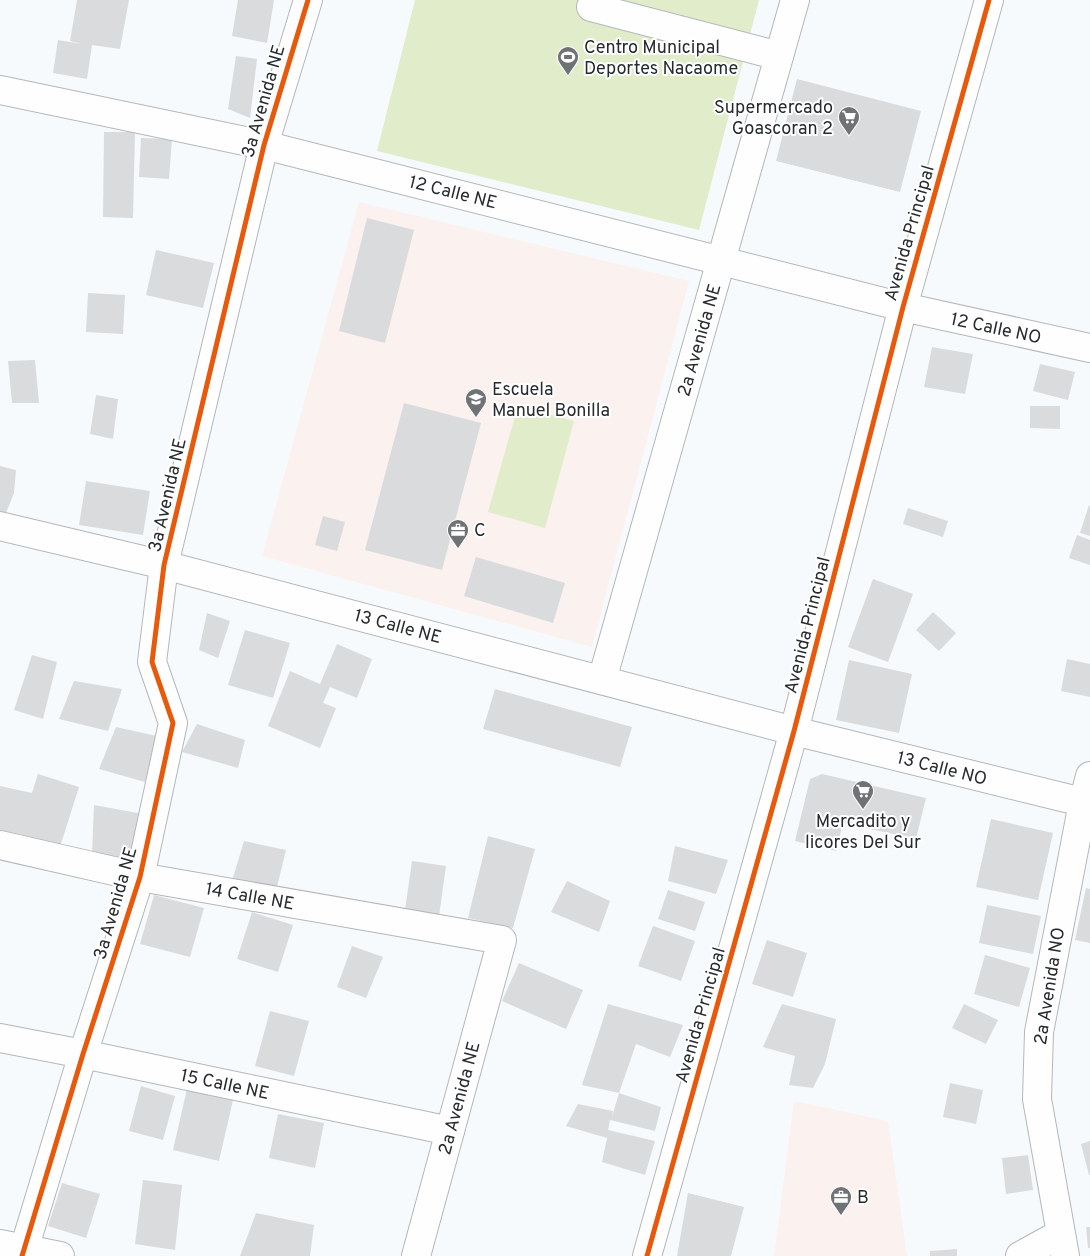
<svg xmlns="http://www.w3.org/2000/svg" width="1090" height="1256" font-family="Overpass,sans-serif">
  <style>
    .education { fill: #fbf1ee }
    .green { fill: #e0ecca }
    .building { fill: #dadbdd }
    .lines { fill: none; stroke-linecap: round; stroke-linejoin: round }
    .minor-casing { stroke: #b4b7ba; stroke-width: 30 }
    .minor { stroke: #fefeff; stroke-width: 28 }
    .cycleway-casing { stroke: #fff; stroke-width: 8 }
    .cycleway { stroke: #e8590c; stroke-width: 5 }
    .labels { text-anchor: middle; stroke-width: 4; stroke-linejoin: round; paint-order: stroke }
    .poi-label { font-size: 18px; fill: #272b2e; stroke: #fff; text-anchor: start }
    .street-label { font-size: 18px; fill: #272b2e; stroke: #fff }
  </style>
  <rect width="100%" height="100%" fill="#f7fafc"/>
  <g class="education">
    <path d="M359,202L689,281L592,647L262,556Z"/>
    <path d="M794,1101L888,1121L907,1256H774Z"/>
  </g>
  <g class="green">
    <path d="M415,0H759L699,230L377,151Z"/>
    <path d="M518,406L574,421L545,528L488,512Z"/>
  </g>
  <g class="building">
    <path d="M77,0H129L120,49L92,45L87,79L53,73L58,40L82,44L70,41Z"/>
    <path d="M238,0H274L267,43L232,36Z"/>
    <path d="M236,56L257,59L250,118L228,109Z"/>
    <path d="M797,79L921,111L900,192L776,161Z"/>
    <path d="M104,132H135L133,218L103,217Z"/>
    <path d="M141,138L172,139L169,179L139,177Z"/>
    <path d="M367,218L414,230L385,343L339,331Z"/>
    <path d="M156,250L214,263L203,308L146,295Z"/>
    <path d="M88,293L125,295L123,334L86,332Z"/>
    <path d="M932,347L973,354L965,394L924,387Z"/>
    <path d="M35,360L39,403H12L8,361Z"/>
    <path d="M1040,364L1075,372L1068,400L1033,391Z"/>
    <path d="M96,395L118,399L113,439L90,434Z"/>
    <path d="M404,403L481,423L442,570L365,550Z"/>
    <path d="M1030,406H1060V429L1030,428Z"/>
    <path d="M0,466L16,470L14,493L4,518L0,517Z"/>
    <path d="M86,481L150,491L143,535L79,525Z"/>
    <path d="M1089,505L1090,506V536L1080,533Z"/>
    <path d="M908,508L948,521L943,537L903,524Z"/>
    <path d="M323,516L345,522L337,551L315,545Z"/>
    <path d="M1077,535L1090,540V565L1069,558Z"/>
    <path d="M476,557L565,583L553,623L464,596Z"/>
    <path d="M873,579L913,594L888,662L848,647Z"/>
    <path d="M933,612L956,633L939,651L916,630Z"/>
    <path d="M207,613L230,621L218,658L199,650Z"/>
    <path d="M245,630L290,643L273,698L228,685Z"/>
    <path d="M337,644L372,659L357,698L330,687L323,703L336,708L320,748L268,726L290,671L320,684Z"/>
    <path d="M32,655L57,662L43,719L14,710Z"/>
    <path d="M1067,659L1090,664V697L1061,691Z"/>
    <path d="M849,660L912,674L899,733L836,720Z"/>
    <path d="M74,681L122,689L108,731L59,719Z"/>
    <path d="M495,689L632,727L620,767L483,729Z"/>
    <path d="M197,724L245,740L238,768L182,752Z"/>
    <path d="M116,727L157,736L145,782L99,769Z"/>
    <path d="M38,774L79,787L60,847L19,834L17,839L0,836V786L32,793Z"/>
    <path d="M822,774L926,798L916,839L843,823L836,851L795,841L810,779Z"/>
    <path d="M94,805L143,814L127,865L92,854Z"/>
    <path d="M991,819L1053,833L1038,900L976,887Z"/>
    <path d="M488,836L535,849L513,928L468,918Z"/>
    <path d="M244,841L286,850L276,891L232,881Z"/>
    <path d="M675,846L728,860L716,894L668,881Z"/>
    <path d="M412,861L446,866L439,916L405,910Z"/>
    <path d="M567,881L610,901L599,932L551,912Z"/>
    <path d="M1086,888L1090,889V943L1075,940Z"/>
    <path d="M668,890L705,902L695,931L658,919Z"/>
    <path d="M154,895L204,908L190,957L140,944Z"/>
    <path d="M987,905L1041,916L1033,954L979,943Z"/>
    <path d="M252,912L293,925L278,972L237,959Z"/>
    <path d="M653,926L695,941L681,981L638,966Z"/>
    <path d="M767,940L807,953L793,997L752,984Z"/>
    <path d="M352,946L383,957L366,998L337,987Z"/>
    <path d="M985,955L1030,968L1019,1007L974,994Z"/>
    <path d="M519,963L583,990L566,1029L502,1001Z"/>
    <path d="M608,1004L683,1025L670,1057L636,1044L619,1093L582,1085Z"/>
    <path d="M782,1004L836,1019L825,1064L813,1088L789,1085L795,1056L763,1047Z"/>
    <path d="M964,1004L998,1020L986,1044L952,1028Z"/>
    <path d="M270,1011L309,1021L294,1076L255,1066Z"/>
    <path d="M950,1083L983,1090L976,1124L943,1117Z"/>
    <path d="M141,1086L175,1096L163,1140L129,1131Z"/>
    <path d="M187,1089L233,1100L219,1161L173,1150Z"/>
    <path d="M619,1093L661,1107L655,1131L610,1120L608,1130L655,1141L645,1175L602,1162L607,1138L566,1126L578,1104L613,1111L612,1117Z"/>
    <path d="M278,1114L324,1123L315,1168L269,1158Z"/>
    <path d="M1090,1141V1175H1089L1081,1144Z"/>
    <path d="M1028,1155L1033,1190L1006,1194L1002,1158Z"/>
    <path d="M143,1180L182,1185L175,1250L135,1244Z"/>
    <path d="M62,1183L100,1194L86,1238L48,1226Z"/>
    <path d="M688,1193L744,1207L731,1256H677Z"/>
    <path d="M256,1213L314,1225L310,1256H240Z"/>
    <path d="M1086,1227H1090V1248H1088Z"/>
    <path d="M957,1249V1256H930V1251Z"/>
  </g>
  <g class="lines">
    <g class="minor-casing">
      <g id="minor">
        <path d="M591,7L779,56"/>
        <path d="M0,90L264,145L903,307L1090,348"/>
        <path d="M0,526L164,565L794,731L1090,804"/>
        <path d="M602,680L795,0"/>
        <path d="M0,845L140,877L502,940L416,1256"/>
        <path d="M0,1038L83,1054L450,1131"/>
        <path d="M0,1244L60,1256"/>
        <path d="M22,1256L83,1054L140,877L173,723L152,662L164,565L264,145L308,0"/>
        <path d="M647,1256L794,731L903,307L989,0"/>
        <path d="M1020,1256L1060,1234"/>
        <path d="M1065,1256L1037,1099L1039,1032L1083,803L1090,776"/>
      </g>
    </g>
    <use href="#minor" class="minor"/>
    <g class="cycleway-casing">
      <g id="cycleway">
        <path d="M22,1256L83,1054L140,877L173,723L152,662L164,565L264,145L308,0"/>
        <path d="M647,1256L794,731L903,307L989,0"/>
      </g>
    </g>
    <use href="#cycleway" class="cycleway"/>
  </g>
  <defs>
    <g id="stadium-pin" transform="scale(1.125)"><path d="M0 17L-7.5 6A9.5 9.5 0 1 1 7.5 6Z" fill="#707376" stroke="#fff"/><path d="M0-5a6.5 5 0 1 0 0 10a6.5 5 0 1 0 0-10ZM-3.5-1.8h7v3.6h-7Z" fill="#fff"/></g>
    <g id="supermarket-pin" transform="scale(1.125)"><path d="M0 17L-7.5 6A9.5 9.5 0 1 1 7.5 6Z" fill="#707376" stroke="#fff"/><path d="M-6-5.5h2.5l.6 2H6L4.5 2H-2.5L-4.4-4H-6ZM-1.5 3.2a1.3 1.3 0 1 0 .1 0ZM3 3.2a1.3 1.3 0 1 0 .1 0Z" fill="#fff"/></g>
    <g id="school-pin" transform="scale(1.125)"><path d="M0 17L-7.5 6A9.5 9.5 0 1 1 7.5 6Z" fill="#707376" stroke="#fff"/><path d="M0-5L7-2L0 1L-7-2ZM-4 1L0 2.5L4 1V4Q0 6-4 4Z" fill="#fff"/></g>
    <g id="office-pin" transform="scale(1.125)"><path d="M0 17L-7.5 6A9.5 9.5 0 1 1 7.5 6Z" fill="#707376" stroke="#fff"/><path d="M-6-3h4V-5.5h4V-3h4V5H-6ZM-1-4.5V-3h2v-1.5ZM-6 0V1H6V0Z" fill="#fff"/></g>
  </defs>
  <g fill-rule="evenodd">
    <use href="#stadium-pin" x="568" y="57"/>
    <use href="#supermarket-pin" x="849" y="117"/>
    <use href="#school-pin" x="476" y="399"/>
    <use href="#office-pin" x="458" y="530"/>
    <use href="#supermarket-pin" x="863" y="791"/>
    <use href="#office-pin" x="841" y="1197"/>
  </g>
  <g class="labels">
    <g class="poi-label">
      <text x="584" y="53">Centro Municipal<tspan x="584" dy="21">Deportes Nacaome</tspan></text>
      <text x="833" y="113" text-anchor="end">Supermercado<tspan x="833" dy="21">Goascoran 2</tspan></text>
      <text x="492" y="395">Escuela<tspan x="492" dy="21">Manuel Bonilla</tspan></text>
      <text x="474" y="536">C</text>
      <text x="863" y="827" text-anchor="middle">Mercadito y<tspan x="863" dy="21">licores Del Sur</tspan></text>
      <text x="857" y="1203">B</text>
    </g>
    <g class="street-label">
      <text transform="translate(263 101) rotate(-74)" y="6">3a Avenida NE</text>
      <text transform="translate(453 192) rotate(14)" y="6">12 Calle NE</text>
      <text transform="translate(909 233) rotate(-74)" y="6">Avenida Principal</text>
      <text transform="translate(996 328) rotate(12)" y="6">12 Calle NO</text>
      <text transform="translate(699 340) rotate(-74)" y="6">2a Avenida NE</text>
      <text transform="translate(167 495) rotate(-77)" y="6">3a Avenida NE</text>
      <text transform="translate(807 625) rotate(-76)" y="6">Avenida Principal</text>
      <text transform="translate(398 626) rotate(15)" y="6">13 Calle NE</text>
      <text transform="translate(942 768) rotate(14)" y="6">13 Calle NO</text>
      <text transform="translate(250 896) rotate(10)" y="6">14 Calle NE</text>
      <text transform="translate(115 903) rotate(-74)" y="6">3a Avenida NE</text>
      <text transform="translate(1049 986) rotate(-81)" y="6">2a Avenida NO</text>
      <text transform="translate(700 1015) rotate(-74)" y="6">Avenida Principal</text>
      <text transform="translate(225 1084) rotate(12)" y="6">15 Calle NE</text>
      <text transform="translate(459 1098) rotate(-75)" y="6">2a Avenida NE</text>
    </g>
  </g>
</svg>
